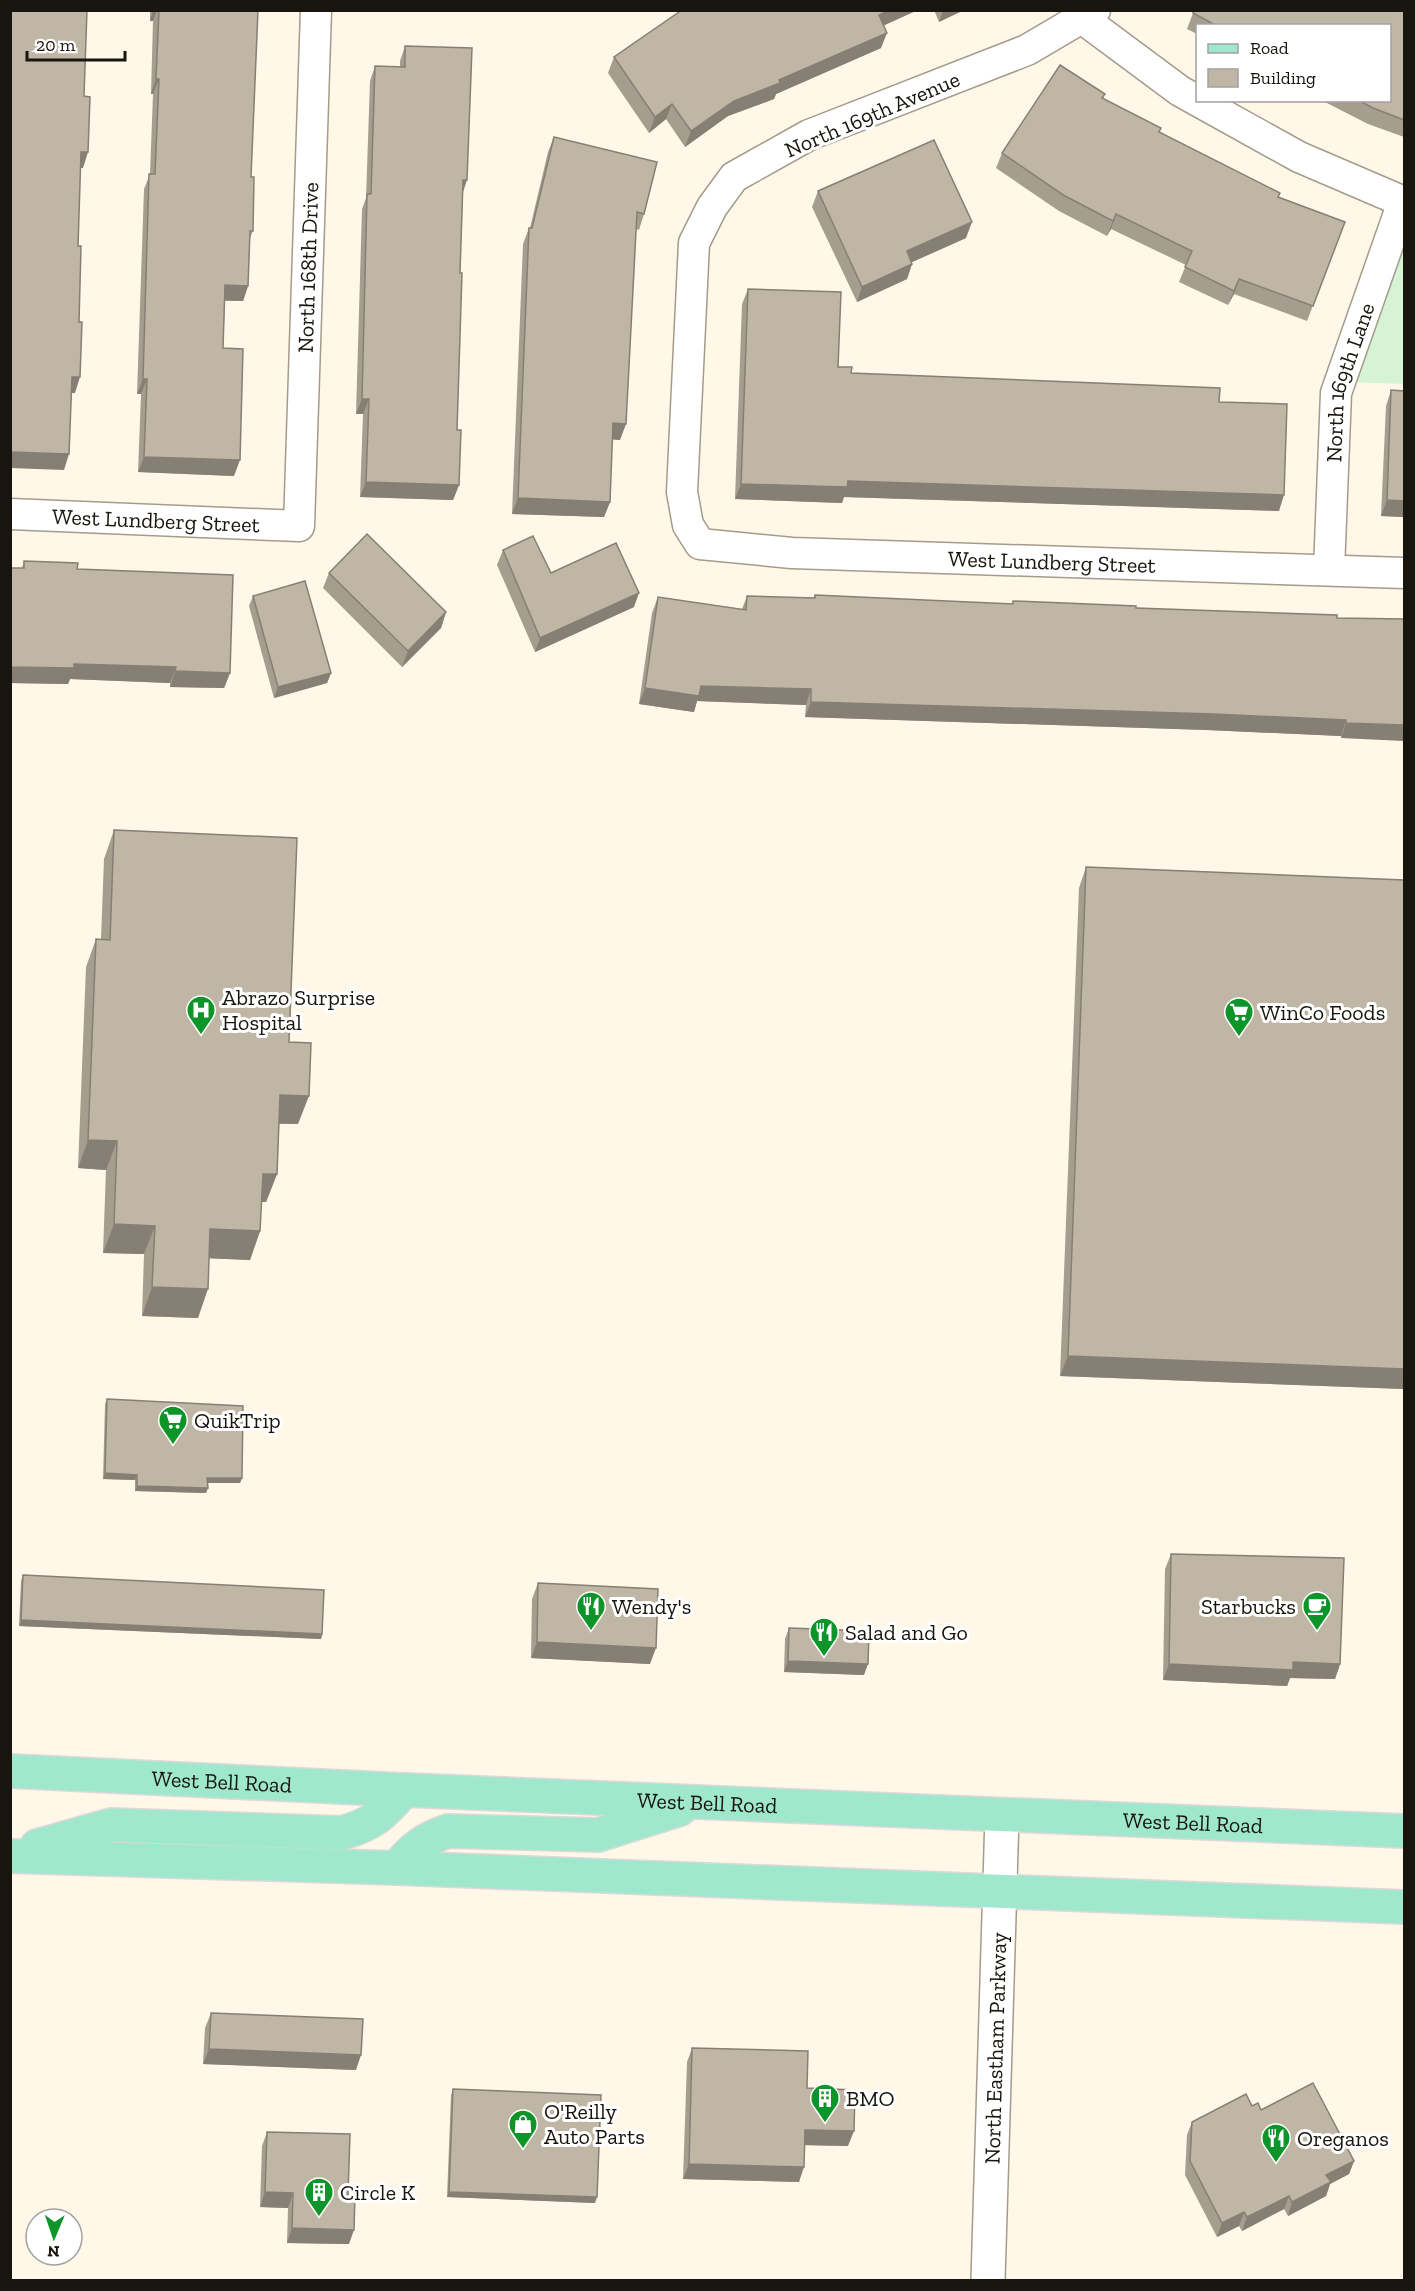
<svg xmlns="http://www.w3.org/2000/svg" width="1415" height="2291" font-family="'Zilla Slab',serif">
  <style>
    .green { fill: #d6f3d5 }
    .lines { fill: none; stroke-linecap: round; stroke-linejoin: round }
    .street-casing { stroke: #a59b8b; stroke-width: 33 }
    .secondary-casing { stroke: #a59b8b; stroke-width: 36 }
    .primary-casing { stroke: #dad9d8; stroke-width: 36 }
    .street { stroke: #fff; stroke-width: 30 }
    .secondary { stroke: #fff; stroke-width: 33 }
    .primary { stroke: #9fe8cd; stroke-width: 33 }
    .wall { fill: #a59d8e }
    .shaded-wall { fill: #867f74 }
    .building { fill: #c0b6a5; stroke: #867f74; stroke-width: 1.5 }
    .labels { text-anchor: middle; stroke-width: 6; stroke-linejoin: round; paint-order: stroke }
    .street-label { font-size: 22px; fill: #18140e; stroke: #fff }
    .poi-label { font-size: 22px; fill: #18140e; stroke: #fff; text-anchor: start }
  </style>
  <rect width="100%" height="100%" fill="#fff7e8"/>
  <path class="green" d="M1404,244V384L1351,382Z"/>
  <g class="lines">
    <g class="street-casing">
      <g id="street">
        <path id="s1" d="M1095,10L1027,50L809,135L734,177L712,207L694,243L682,492L688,525L700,544L792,553L1404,573"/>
        <path d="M1083,19L1180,91L1299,157L1404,202"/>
        <path id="s2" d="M10,514L299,526L316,10"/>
        <path id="s3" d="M1329,570L1336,393L1403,202"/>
      </g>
    </g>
    <g class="secondary-casing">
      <g id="secondary">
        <path id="s4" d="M988,2280L1002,1816"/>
      </g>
    </g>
    <g class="primary-casing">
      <g id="primary">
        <path id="s5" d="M10,1771L404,1790L1404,1831"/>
        <path d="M37,1846L111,1825L342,1833C373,1824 383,1815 404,1790"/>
        <path d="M10,1856L397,1868L1404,1907"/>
        <path d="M397,1868C412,1848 425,1839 448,1831L598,1835L680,1809"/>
      </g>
    </g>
    <use href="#street" class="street"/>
    <use href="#secondary" class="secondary"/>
    <use href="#primary" class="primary"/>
  </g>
  <g class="wall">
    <path d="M150,10H258L251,177L253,231L250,238L248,286L243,301H225L223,348L234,476L138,472L141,394H137L144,189L150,174L153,94H151L153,21H150Z"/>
    <path d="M934,10H964L939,22Z"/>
    <path d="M1404,10V137L1368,124L1321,100H1389V26H1197V34L1187,29L1193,13Z"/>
    <path d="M884,26L881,48L776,94L774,99L728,116L685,147L666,119L649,133L608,73L614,57Z"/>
    <path d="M405,46L463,191L460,273L457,430L459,485L453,500L360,497L363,414H356L362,209L366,198L370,81L375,66L400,67V61Z"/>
    <path d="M1103,99L1159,132L1278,197L1345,222L1307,321L1234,294L1228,305L1179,282L1186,265L1111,229L1107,236L1059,211L996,168L1002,153Z"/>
    <path d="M554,137L644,214L639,230L636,229L620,440L612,439L610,502L604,517L512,514L523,244L529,228H530L548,152Z"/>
    <path d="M818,191L966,238L912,262V264L907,279L857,302L812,207Z"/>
    <path d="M748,289L838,367L851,373L1219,402L1279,511L844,497L842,503L735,499L742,304Z"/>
    <path d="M1391,390L1404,391V517L1381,516L1386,406Z"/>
    <path d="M503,550L551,573L634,607L535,652L497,565Z"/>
    <path d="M24,561L77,569L230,673L224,688L170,687V683L70,679L68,684L10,683V568H22Z"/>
    <path d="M329,573L446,612L441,628L402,667L323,588Z"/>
    <path d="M815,595L1012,604L1013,601L1337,618L1404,619L1341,738V736L1207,730L805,717L806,705L697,701L694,712L639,704L652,613L658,597L742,609L747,596L813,598Z"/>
    <path d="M253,596L331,673L327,683L274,698L249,606Z"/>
    <path d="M114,830L289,1042L298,1124H279L277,1174L266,1202H261L260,1231L250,1260L209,1258L198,1318L142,1316L144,1254L103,1253L106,1170L78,1168L86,967L96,939H101L104,859Z"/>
    <path d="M1086,867L1404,880V1389L1060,1376L1079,888Z"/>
    <path d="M107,1399L242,1478L240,1483H208L206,1493L135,1491V1480L103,1479L105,1404Z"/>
    <path d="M1171,1554L1340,1664L1335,1679L1290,1678L1287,1686L1163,1680L1165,1569Z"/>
    <path d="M23,1575L322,1634L321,1639L19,1626L21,1581Z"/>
    <path d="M538,1583L650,1664L531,1658L532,1599Z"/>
    <path d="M789,1628L864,1675L784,1672L785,1639Z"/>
    <path d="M211,2013L356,2070L203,2064L205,2028Z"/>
    <path d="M692,2048L807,2088L848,2146L805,2145L799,2182L683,2179L687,2062Z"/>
    <path d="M453,2089L595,2203L447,2197L451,2095Z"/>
    <path d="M1252,2106L1261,2110L1354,2161L1349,2174L1330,2184L1326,2196L1288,2216L1284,2209L1242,2231L1239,2226L1217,2237L1185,2175L1187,2135L1192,2122Z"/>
    <path d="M267,2132L348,2195L349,2244L287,2243L288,2208L260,2207L262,2146Z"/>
  </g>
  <g class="shaded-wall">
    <path d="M153,10H157L153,21H150Z"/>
    <path d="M889,10H918L874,30L879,15Z"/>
    <path d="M943,10H964L939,22Z"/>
    <path d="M887,33L881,48L776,94L774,99L728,116L685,147L691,131L734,101L779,80Z"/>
    <path d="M156,79H159L153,94H151Z"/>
    <path d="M672,104L666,119L649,133L655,117Z"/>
    <path d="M81,152H88L83,168H75Z"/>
    <path d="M463,180H467L462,195Z"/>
    <path d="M1116,214L1111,229L1107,236L1113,221Z"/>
    <path d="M972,222L966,238L901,267L907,251Z"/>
    <path d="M912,264L907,279L857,302L862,287Z"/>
    <path d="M1239,279L1234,294L1228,305L1234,291Z"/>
    <path d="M225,285L248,286L243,301L220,300Z"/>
    <path d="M72,377H80L75,393H66Z"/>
    <path d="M143,379H147L141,394H137Z"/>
    <path d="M362,399H369L363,414H356Z"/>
    <path d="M613,423L626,424L620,440L607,439Z"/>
    <path d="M10,452L69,454L64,470L10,468Z"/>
    <path d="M144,457L240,460L234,476L138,472Z"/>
    <path d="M848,481L1284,495L1279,511L844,497L842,503L735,499L741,484Z"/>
    <path d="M366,482L459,485L453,500L360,497Z"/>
    <path d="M518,498L610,502L604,517L512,514Z"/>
    <path d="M1387,500L1404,501V517L1381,516Z"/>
    <path d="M639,593L634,607L535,652L540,638Z"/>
    <path d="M446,612L441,628L402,667L408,651Z"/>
    <path d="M74,664L176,667L170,683L70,679L68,684L10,683V667Z"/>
    <path d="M175,671L230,673L224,688L170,687Z"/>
    <path d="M331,673L327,683L274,698L278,687Z"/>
    <path d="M701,686L811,689L806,705L697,701L694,712L639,704L645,688Z"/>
    <path d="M811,702L1213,714L1346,720L1341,736L1207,730L805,717Z"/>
    <path d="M1346,723L1404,725V741L1341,738Z"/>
    <path d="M280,1095L309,1096L298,1124L269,1123Z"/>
    <path d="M88,1140L117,1141L106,1170L78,1168Z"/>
    <path d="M263,1174H277L266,1202H252Z"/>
    <path d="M114,1224L155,1226L144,1254L103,1253Z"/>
    <path d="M210,1229L260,1231L250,1260L200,1258Z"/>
    <path d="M152,1287L208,1289L198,1318L142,1316Z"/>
    <path d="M1068,1356L1404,1369V1389L1060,1376Z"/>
    <path d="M105,1473L137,1475L135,1480L103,1479Z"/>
    <path d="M207,1478H242L240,1483H206Z"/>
    <path d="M137,1486L208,1488L206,1493L135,1491Z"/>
    <path d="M21,1620L322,1634L321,1639L19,1626Z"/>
    <path d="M537,1642L656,1648L650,1664L531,1658Z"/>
    <path d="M788,1661L868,1664L864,1675L784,1672Z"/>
    <path d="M1293,1662L1340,1664L1335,1679L1290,1678L1287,1686L1163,1680L1169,1664Z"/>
    <path d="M209,2049L361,2055L356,2070L203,2064Z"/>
    <path d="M805,2130L854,2131L848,2146L800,2145Z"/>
    <path d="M1354,2161L1349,2174L1330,2184L1326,2196L1288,2216L1292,2202L1326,2175Z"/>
    <path d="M689,2164L804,2167L799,2182L683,2179Z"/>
    <path d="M265,2192L293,2193L288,2208L260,2207Z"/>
    <path d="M449,2192L597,2197L595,2203L447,2197Z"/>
    <path d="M1289,2196L1284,2209L1242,2231L1247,2217Z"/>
    <path d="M1244,2212L1239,2226L1217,2237L1222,2223Z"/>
    <path d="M292,2228L354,2230L349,2244L287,2243Z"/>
  </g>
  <g class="building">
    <path d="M10,10H87L84,96L90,97L88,152H81L78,246H81L79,322H82L80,377H72L69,454L10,452Z"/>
    <path d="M159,10H258L251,177H254L253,231H250L248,286L225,285L223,348L243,349L240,460L144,457L147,379H143L149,174H155L159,79H156Z"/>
    <path d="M682,10H889L879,15L887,33L779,80L780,83L734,101L691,131L672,104L655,117L614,57Z"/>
    <path d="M1194,10H1404V120L1373,108L1358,100H1389V26H1217L1193,13Z"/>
    <path d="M405,46L472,48L467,180H463L460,273H462L457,430H461L459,485L366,482L369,399H362L367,194H371L375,66L405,67Z"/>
    <path d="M1060,65L1105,94L1102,98L1161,128L1159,132L1280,193L1278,197L1345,222L1313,306L1239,279L1234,291L1185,267L1192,251L1116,214L1113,221L1065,196L1002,153Z"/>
    <path d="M554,137L657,162L644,214L637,212L626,424L613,423L610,502L518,498L529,228H532Z"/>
    <path d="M934,140L972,222L907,251L912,264L862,287L818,191Z"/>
    <path d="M748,289L841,292L838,367H852L851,373L1220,388L1219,402L1287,404L1284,495L848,481L847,487L741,484Z"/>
    <path d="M1391,390L1404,391V501L1387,500Z"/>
    <path d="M367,534L446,612L408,651L329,573Z"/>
    <path d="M533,536L551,573L616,543L639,593L540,638L503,550Z"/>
    <path d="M24,561L78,563L77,569L233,575L230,673L175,671L176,667L74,664V668L10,667V568H24Z"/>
    <path d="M305,581L331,673L278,687L253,596Z"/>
    <path d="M815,595L1013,604V601L1136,606V608L1337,615V618L1404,619V725L1346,723V720L1213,714L811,702V689L701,686L699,696L645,688L658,597L746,610L747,596L815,598Z"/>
    <path d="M114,830L297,838L289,1042L311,1043L309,1096L280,1095L277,1174H263L260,1231L210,1229L208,1289L152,1287L155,1226L114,1224L117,1141L88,1140L96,939L110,940Z"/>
    <path d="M1086,867L1404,880V1369L1068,1356Z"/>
    <path d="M107,1399L243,1406L242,1478H207L208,1488L137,1486V1475L105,1473Z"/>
    <path d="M1171,1554L1344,1558L1340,1664L1293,1662V1670L1169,1664Z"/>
    <path d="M23,1575L324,1590L322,1634L21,1620Z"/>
    <path d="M538,1583L658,1589L656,1648L537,1642Z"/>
    <path d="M789,1628L869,1631L868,1664L788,1661Z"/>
    <path d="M211,2013L363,2019L361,2055L209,2049Z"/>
    <path d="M692,2048L808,2051L807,2088L855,2090L854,2131L805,2130L804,2167L689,2164Z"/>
    <path d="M1313,2083L1354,2161L1326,2175L1331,2182L1292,2202L1289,2196L1247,2217L1244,2212L1222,2223L1190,2161L1192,2122L1246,2094L1252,2106L1258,2103L1261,2110Z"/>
    <path d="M453,2089L601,2095L597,2197L449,2192Z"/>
    <path d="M267,2132L350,2134L348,2195H355L354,2230L292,2228L293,2193L265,2192Z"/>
  </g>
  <defs>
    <g id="hospital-pin" transform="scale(1.5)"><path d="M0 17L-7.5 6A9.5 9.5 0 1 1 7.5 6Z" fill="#0e952a" stroke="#fff"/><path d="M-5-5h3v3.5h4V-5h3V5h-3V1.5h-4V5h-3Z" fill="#fff"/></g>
    <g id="supermarket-pin" transform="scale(1.5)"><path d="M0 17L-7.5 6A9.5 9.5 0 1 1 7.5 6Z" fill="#0e952a" stroke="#fff"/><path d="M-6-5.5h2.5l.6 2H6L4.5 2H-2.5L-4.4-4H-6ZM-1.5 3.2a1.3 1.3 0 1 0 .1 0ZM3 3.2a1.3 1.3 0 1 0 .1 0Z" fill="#fff"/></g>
    <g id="restaurant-pin" transform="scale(1.5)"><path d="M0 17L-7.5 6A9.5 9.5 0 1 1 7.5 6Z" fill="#0e952a" stroke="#fff"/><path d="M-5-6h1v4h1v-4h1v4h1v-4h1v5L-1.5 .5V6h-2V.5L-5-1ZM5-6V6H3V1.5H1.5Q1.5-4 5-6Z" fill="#fff"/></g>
    <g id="cafe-pin" transform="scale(1.5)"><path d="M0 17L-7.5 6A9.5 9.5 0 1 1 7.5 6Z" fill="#0e952a" stroke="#fff"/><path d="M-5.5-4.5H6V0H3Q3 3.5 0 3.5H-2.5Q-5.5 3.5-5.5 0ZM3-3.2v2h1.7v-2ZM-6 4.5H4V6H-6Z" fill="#fff"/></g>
    <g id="building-pin" transform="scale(1.5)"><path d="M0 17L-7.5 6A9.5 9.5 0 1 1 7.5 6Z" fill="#0e952a" stroke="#fff"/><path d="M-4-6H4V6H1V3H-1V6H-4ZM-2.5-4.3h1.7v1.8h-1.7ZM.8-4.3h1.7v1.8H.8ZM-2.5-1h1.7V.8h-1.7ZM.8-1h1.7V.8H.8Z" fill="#fff"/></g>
    <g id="shop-pin" transform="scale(1.5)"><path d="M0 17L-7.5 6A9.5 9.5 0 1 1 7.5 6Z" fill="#0e952a" stroke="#fff"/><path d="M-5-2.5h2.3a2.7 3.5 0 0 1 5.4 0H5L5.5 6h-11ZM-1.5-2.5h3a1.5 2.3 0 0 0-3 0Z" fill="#fff"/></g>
  </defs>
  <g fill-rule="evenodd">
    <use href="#hospital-pin" x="201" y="1010"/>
    <use href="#supermarket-pin" x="1239" y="1012"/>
    <use href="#supermarket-pin" x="173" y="1420"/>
    <use href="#restaurant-pin" x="591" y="1606"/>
    <use href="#cafe-pin" x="1317" y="1606"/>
    <use href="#restaurant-pin" x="824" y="1632"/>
    <use href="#building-pin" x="825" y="2098"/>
    <use href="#shop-pin" x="523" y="2124"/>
    <use href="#restaurant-pin" x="1276" y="2138"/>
    <use href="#building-pin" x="319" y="2192"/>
  </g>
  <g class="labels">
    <g class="street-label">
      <text transform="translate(872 114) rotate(-23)" y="8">North 169th Avenue</text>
      <text dy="8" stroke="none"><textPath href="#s2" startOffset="548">North 168th Drive</textPath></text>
      <text dy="8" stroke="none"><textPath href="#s3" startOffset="190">North 169th Lane</textPath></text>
      <text dy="8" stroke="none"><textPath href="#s2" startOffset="146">West Lundberg Street</textPath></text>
      <text dy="8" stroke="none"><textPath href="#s1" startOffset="1134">West Lundberg Street</textPath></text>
      <text dy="8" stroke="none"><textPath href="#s5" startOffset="212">West Bell Road</textPath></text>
      <text dy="8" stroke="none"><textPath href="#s5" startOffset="698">West Bell Road</textPath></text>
      <text dy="8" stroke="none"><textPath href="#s5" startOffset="1184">West Bell Road</textPath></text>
      <text dy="8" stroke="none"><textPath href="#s4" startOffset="232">North Eastham Parkway</textPath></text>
    </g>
    <g class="poi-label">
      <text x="222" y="1005">Abrazo Surprise<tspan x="222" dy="25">Hospital</tspan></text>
      <text x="1260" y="1020">WinCo Foods</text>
      <text x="194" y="1428">QuikTrip</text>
      <text x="612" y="1614">Wendy's</text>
      <text x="1296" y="1614" text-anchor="end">Starbucks</text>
      <text x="845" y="1640">Salad and Go</text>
      <text x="846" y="2106">BMO</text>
      <text x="544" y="2119">O'Reilly<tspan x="544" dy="25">Auto Parts</tspan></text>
      <text x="1297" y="2146">Oreganos</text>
      <text x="340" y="2200">Circle K</text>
    </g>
  </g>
  <rect width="1415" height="2291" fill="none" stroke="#18140e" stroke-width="24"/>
  <rect x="1196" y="24" width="195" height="78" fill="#ffffff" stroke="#a3a19f" stroke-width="1.5"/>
  <rect x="1208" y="44" width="30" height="9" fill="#9fe8cd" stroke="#a3a19f" stroke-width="1.5"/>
  <text x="1250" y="54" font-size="18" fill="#18140e">Road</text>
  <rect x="1208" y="69" width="30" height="18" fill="#c0b6a5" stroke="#a3a19f" stroke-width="1.5"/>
  <text x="1250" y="84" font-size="18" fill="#18140e">Building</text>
  <g transform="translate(54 2237) rotate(182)"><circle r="28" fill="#ffffff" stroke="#a3a19f" stroke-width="1.5"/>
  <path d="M0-4.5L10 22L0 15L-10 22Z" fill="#0e952a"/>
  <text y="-9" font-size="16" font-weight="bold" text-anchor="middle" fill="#18140e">N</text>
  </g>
  <path d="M27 51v9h98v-9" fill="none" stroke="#18140e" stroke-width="3"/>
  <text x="36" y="51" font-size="18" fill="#18140e" stroke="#ffffff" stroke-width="4.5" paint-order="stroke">20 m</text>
</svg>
